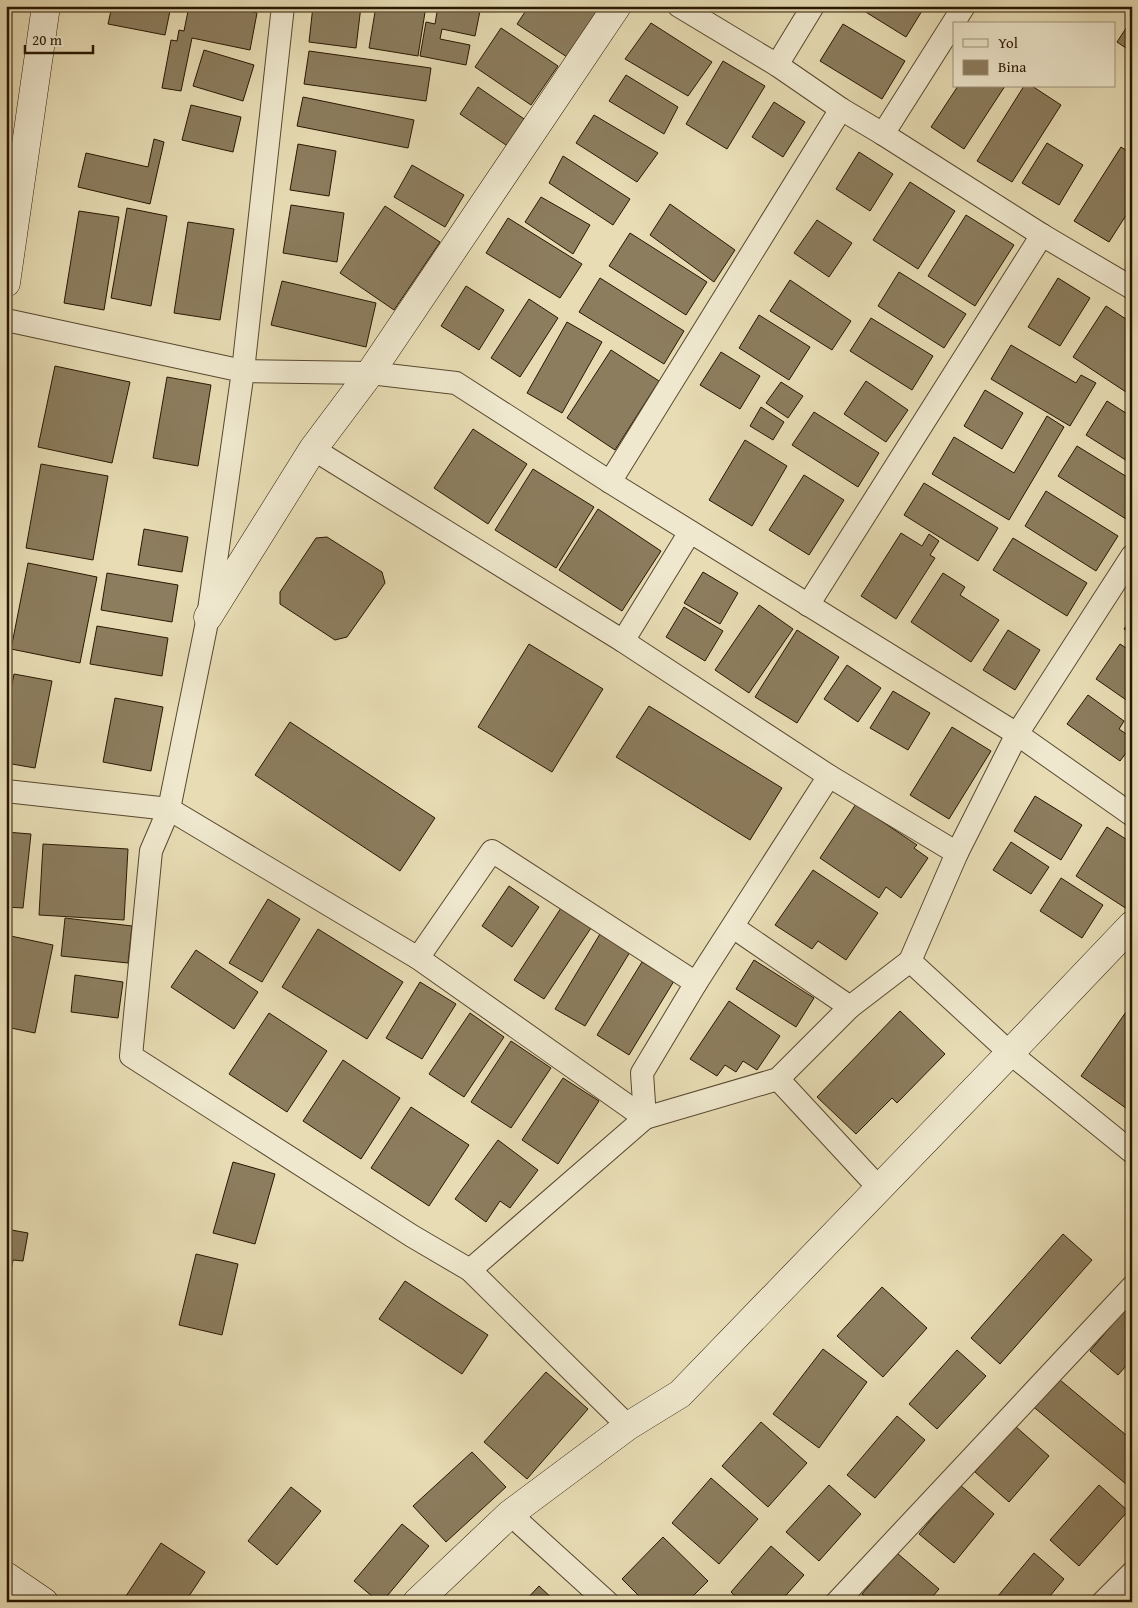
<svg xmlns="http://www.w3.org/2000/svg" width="1138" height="1608" font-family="'Gentium Book Plus',serif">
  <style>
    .building { fill: #8c7d5e; stroke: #291701 }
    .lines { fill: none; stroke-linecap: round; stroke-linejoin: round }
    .street-casing { stroke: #58482e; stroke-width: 24 }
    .secondary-casing { stroke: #291701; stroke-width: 29 }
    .street { stroke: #efe8ce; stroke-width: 22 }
    .secondary { stroke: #efe8ce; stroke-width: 28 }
  </style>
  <rect width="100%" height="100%" fill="#e7dcb4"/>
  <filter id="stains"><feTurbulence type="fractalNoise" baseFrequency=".004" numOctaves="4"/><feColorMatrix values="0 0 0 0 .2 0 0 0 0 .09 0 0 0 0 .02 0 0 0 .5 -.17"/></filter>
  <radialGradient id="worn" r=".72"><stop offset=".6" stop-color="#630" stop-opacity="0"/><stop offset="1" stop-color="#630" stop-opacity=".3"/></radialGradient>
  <g class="building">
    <path d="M112,6H171L165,35L108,24Z"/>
    <path d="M189,6H227L257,13L250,50L192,38L181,91L162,88L171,40L177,41L179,30L184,31Z"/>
    <path d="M313,6H361L356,48L309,42Z"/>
    <path d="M376,6H426L418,56L369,48Z"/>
    <path d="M438,6H481L475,36L442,29L440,39L470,45L466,65L420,56L426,22L435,24Z"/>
    <path d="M529,6H588L600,14L570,59L517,24Z"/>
    <path d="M856,6H925L906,37Z"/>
    <path d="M1132,19V52L1117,42Z"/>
    <path d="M651,23L712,62L688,96L625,59Z"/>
    <path d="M843,24L905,61L882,99L820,61Z"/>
    <path d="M501,28L558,66L531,105L475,67Z"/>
    <path d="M204,50L254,65L243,101L193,86Z"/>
    <path d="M309,51L431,68L426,101L304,84Z"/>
    <path d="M723,61L765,86L727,149L686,124Z"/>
    <path d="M626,75L678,107L664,134L609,101Z"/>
    <path d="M958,86H1005L964,149L931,127Z"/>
    <path d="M1024,86H1032L1061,105L1012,182L977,161Z"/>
    <path d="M478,87L527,121L509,147L460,114Z"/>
    <path d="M303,97L414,120L408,148L297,126Z"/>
    <path d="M774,102L805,122L783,157L752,137Z"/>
    <path d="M191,105L241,117L233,152L182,140Z"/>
    <path d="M594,115L658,153L637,182L576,143Z"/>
    <path d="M154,139L164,142L150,204L78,187L86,153L148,167Z"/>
    <path d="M1047,143L1083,165L1059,205L1022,183Z"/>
    <path d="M298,144L336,151L329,196L290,190Z"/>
    <path d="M1121,147L1132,154V206L1109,242L1074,221Z"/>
    <path d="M859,152L893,174L870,211L836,189Z"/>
    <path d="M563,156L630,199L613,225L549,183Z"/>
    <path d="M412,165L464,195L445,227L394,197Z"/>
    <path d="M910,182L955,211L918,269L873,240Z"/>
    <path d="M541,197L590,225L573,254L525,222Z"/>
    <path d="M670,204L735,250L714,282L650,235Z"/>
    <path d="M291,205L344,213L337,262L283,253Z"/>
    <path d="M385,206L440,242L394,310L340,273Z"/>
    <path d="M127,208L167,216L151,306L111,298Z"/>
    <path d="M79,211L119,217L104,310L64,303Z"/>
    <path d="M966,215L1014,245L975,306L928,276Z"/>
    <path d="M508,218L582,264L560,298L486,253Z"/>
    <path d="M817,220L852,243L829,277L794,253Z"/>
    <path d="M188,222L234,229L220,320L174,313Z"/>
    <path d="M630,233L707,282L686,315L609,266Z"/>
    <path d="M899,272L966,314L944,348L878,306Z"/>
    <path d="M600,278L684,331L664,364L579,312Z"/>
    <path d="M1058,278L1090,298L1060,346L1028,327Z"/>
    <path d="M790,280L851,321L832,350L770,311Z"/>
    <path d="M282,281L376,303L366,347L271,325Z"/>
    <path d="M466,286L504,310L479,350L441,326Z"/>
    <path d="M529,299L558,318L520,377L491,358Z"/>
    <path d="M1106,306L1132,323V396L1073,357Z"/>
    <path d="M759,315L810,347L789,380L739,348Z"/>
    <path d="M871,318L933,356L912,390L850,351Z"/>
    <path d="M567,322L602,342L562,413L527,393Z"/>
    <path d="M1011,345L1076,383L1081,375L1096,383L1070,426L991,379Z"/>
    <path d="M611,350L659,381L615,450L567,418Z"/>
    <path d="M721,352L760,376L740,409L700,385Z"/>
    <path d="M55,366L130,382L112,463L38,447Z"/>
    <path d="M167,377L211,385L198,466L153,458Z"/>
    <path d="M866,381L908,410L886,442L844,414Z"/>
    <path d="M781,382L803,396L788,418L766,403Z"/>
    <path d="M985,390L1023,413L1002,449L964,426Z"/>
    <path d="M1107,401L1132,417V464L1086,435Z"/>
    <path d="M761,407L784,422L773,440L750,426Z"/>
    <path d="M814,412L879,453L858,487L792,445Z"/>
    <path d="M1047,416L1064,427L1009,520L932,474L954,437L1014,473Z"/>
    <path d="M473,429L527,464L488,524L434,488Z"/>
    <path d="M745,440L787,466L752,526L709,500Z"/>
    <path d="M1077,446L1132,480V511L1126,519L1058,476Z"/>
    <path d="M41,464L108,476L93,560L26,548Z"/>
    <path d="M533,469L594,507L556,568L495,530Z"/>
    <path d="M804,475L844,500L809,555L769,530Z"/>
    <path d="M924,483L998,528L978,561L904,515Z"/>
    <path d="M1046,491L1118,536L1096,571L1025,526Z"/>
    <path d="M598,509L661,551L622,611L559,570Z"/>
    <path d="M144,529L188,537L182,572L138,565Z"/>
    <path d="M901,533L922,546L929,534L939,541L930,555L935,558L896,619L861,596Z"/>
    <path d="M327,537L382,572L385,583L347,637L335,640L280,604V592L316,538Z"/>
    <path d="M1013,538L1087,583L1067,616L993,570Z"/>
    <path d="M28,563L97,577L80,663L11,649Z"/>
    <path d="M703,572L738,593L720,624L684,603Z"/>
    <path d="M107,573L178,585L172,622L101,610Z"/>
    <path d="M943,573L965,587L960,595L999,620L971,662L911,622Z"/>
    <path d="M759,605L793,629L749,693L715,670Z"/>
    <path d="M684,607L723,631L705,661L666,637Z"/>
    <path d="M1132,618V634L1124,629Z"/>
    <path d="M97,626L168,638L162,676L90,664Z"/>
    <path d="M797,630L839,657L797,723L755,697Z"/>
    <path d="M1008,630L1040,650L1015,690L983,670Z"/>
    <path d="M529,644L603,689L552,772L478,727Z"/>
    <path d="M1120,644L1132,652V704L1096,679Z"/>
    <path d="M847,665L881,688L858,722L824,699Z"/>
    <path d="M14,674L52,681L35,768L6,763V714Z"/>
    <path d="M893,691L930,713L908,750L870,728Z"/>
    <path d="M1088,695L1124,721L1119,729L1132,738V745L1120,761L1067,724Z"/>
    <path d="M115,698L163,707L151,771L103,762Z"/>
    <path d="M649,706L782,788L750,840L616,757Z"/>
    <path d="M290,722L435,818L400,871L255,775Z"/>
    <path d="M952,727L991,751L949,819L910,795Z"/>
    <path d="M1035,796L1082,825L1061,860L1014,831Z"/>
    <path d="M856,804L917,845L914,848L928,858L901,898L886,887L879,898L820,858Z"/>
    <path d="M1107,827L1132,843V902L1127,909L1076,876Z"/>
    <path d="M6,832L31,834L23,908L6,907Z"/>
    <path d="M1011,842L1049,867L1031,894L993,870Z"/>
    <path d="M43,844L128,849L124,920L39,915Z"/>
    <path d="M813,870L878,913L846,960L818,941L812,949L775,925Z"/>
    <path d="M1061,878L1103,905L1082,938L1040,911Z"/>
    <path d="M509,886L539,907L512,947L482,926Z"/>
    <path d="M268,899L300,919L262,982L229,963Z"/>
    <path d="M561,908L591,928L544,999L514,980Z"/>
    <path d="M65,918L132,926L128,963L61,956Z"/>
    <path d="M318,929L403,982L367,1039L282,987Z"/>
    <path d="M600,934L630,952L585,1026L555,1009Z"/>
    <path d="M6,935L53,945L35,1033L6,1027Z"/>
    <path d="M196,950L258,992L234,1029L171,987Z"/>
    <path d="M754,960L814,998L796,1027L736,989Z"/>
    <path d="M642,962L674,981L629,1055L597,1035Z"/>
    <path d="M75,975L123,982L118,1018L71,1012Z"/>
    <path d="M420,982L456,1004L422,1059L386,1038Z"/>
    <path d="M729,1001L780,1036L757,1070L743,1061L736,1072L725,1065L717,1076L690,1059Z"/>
    <path d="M900,1011L945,1054L897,1103L892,1098L856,1134L817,1097Z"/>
    <path d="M1126,1012L1132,1015V1108L1130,1111L1081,1076Z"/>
    <path d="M269,1013L327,1051L287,1112L229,1074Z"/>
    <path d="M470,1013L504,1037L464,1097L429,1074Z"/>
    <path d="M511,1041L551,1068L511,1128L471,1102Z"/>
    <path d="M343,1060L400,1098L361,1159L303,1121Z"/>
    <path d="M563,1078L599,1101L558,1164L522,1140Z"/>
    <path d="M411,1107L469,1145L429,1206L371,1168Z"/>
    <path d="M498,1140L538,1170L510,1208L500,1201L486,1222L455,1199Z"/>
    <path d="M233,1162L275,1174L255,1244L213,1233Z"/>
    <path d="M6,1229L28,1233L23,1261L13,1260L10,1277L6,1276Z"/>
    <path d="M1063,1234L1092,1260L1000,1364L971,1338Z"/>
    <path d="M196,1254L238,1264L222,1335L179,1325Z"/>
    <path d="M405,1281L488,1335L462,1374L379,1319Z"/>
    <path d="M882,1287L927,1328L883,1377L837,1336Z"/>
    <path d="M1132,1301V1359L1118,1375L1090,1351Z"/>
    <path d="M823,1349L867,1382L819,1448L773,1414Z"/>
    <path d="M957,1350L986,1376L937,1429L909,1404Z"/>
    <path d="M546,1372L588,1409L527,1479L484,1442Z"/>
    <path d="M1054,1375L1132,1440V1489L1030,1404Z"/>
    <path d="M897,1416L925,1440L875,1498L847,1475Z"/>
    <path d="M761,1422L807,1463L768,1507L722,1466Z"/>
    <path d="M1015,1426L1049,1456L1009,1502L975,1472Z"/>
    <path d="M472,1452L506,1487L446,1542L413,1506Z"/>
    <path d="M711,1478L758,1519L719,1564L672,1523Z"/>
    <path d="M829,1485L861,1514L819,1561L786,1532Z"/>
    <path d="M960,1485L994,1514L954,1563L919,1534Z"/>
    <path d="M1099,1485L1128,1511L1079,1566L1050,1540Z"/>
    <path d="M291,1487L321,1511L277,1565L248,1541Z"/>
    <path d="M402,1524L429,1546L382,1602H379L354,1581Z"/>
    <path d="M663,1537L708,1581L687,1602H645L622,1579Z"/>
    <path d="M161,1543L205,1572L185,1602H122Z"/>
    <path d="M771,1546L804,1575L780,1602H741L731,1592Z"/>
    <path d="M897,1553L939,1589L928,1602H872L862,1594Z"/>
    <path d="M1034,1553L1064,1579L1045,1602H993Z"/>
    <path d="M539,1586L556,1602H524Z"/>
  </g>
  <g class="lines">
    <g class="street-casing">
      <g id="street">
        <path d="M283,6L243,371L208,617L169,809L151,851L131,1056L412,1236L470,1270L628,1426"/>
        <path d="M679,6L777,65L841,109L883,134L1042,235L1132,288"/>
        <path d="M777,65L813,6"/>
        <path d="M883,134L964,6"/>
        <path d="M6,320L243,371L370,373L456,383L610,482L1017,734L1132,815"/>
        <path d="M313,449L623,641L829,776L957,853"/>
        <path d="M610,482L841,109"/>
        <path d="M808,605L1042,235"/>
        <path d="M623,641L690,532"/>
        <path d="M6,791L169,809L418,958L645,1118"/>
        <path d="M733,927L850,1007"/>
        <path d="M418,958L492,851L696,983"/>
        <path d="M910,961L1010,1053L1132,1152"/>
        <path d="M778,1079L879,1188"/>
        <path d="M645,1118L642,1073L696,983L829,776"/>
        <path d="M470,1270L645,1118L778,1079L850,1007L910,961L957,853L1017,734L1132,556"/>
        <path d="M510,1514L607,1602"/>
        <path d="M837,1602L1132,1287"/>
        <path d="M1103,1602L1132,1573"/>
      </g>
    </g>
    <g class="secondary-casing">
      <g id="secondary">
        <path d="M6,283L46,6"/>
        <path d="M208,617L313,449L370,373L617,6"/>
        <path d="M6,1576L44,1602"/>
        <path d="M417,1602L510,1514L628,1426L680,1394L1010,1053L1132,925"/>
      </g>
    </g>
    <use href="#street" class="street"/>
    <use href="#secondary" class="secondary"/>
  </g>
  <rect width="1138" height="1608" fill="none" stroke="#e7dcb4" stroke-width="25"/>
  <rect x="8" y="8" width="1123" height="1593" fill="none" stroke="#291701" stroke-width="2.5"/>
  <rect x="12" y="12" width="1113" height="1583" fill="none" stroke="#291701"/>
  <rect x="953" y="22" width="162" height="65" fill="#efe8ce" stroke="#a0947c"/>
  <rect x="963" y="39" width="25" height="8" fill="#efe8ce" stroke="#a0947c"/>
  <text x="998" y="48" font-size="15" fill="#291701">Yol</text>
  <rect x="963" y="60" width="25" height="15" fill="#8c7d5e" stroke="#a0947c"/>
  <text x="998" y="72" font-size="15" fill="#291701">Bina</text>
  <path d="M25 45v8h68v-8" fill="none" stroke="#291701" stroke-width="2.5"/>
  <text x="32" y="45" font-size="15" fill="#291701" stroke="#efe8ce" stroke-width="4" paint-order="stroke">20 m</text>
  <rect width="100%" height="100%" filter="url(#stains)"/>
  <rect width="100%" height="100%" fill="url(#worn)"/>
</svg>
